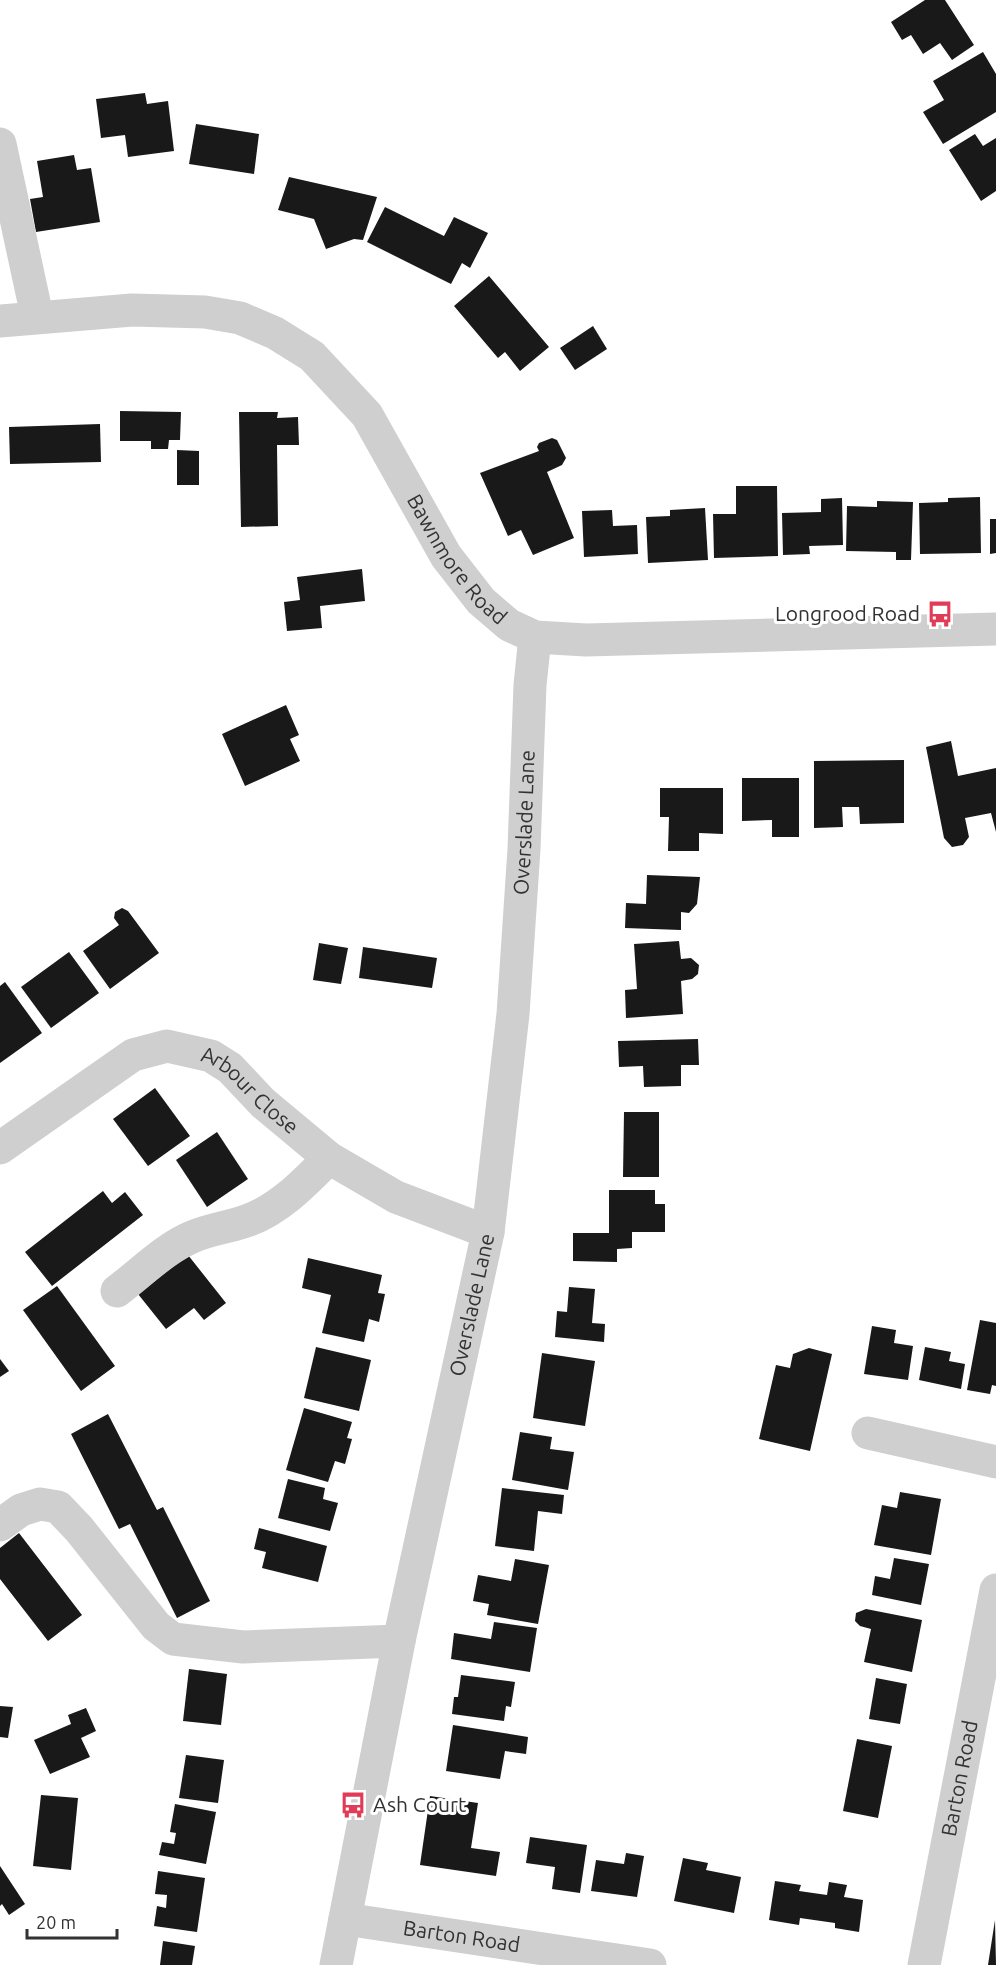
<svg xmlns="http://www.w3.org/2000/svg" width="996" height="1965" font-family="Ubuntu,sans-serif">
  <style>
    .building { fill: #191919 }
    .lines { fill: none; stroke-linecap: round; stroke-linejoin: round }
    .minor { stroke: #cfcfcf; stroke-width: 33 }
    .labels { text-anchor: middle; stroke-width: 6; stroke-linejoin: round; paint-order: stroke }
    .street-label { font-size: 21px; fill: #323232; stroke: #fff }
    .poi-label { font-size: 21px; fill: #323232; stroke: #fff; text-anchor: end }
  </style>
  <rect width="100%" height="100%" fill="#fff"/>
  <g class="building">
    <path d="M925,0H945L974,45L952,60L940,43L923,54L911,35L902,40L891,22Z"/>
    <path d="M983,52L996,74V112L943,144L923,112L944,100L933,81Z"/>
    <path d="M145,93L147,104L168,101L174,151L128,157L125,135L101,138L96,99Z"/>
    <path d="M196,124L259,134L254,174L189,164Z"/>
    <path d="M975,134L983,146L996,138V191L981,201L949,150Z"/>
    <path d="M74,155L77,170L91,168L100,222L36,232L30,199L43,197L37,161Z"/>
    <path d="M289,177L377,197L363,240L354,239L326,249L314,219L278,210Z"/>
    <path d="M385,207L444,236L454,217L488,233L470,268L462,263L451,284L367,242Z"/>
    <path d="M489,276L549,347L520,371L505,352L498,358L454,306Z"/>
    <path d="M593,326L607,349L575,370L560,348Z"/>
    <path d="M120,411L181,412L180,440H169L168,449H151V441H120Z"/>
    <path d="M239,412H278L277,418L298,417L299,445H277L278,526L241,527Z"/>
    <path d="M100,424L101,462L10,464L9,427Z"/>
    <path d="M552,438L557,440L566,458L562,465L547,472L574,538L533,555L521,530L508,536L480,473L539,451L537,447L539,443Z"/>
    <path d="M177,450L199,451V485H177Z"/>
    <path d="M736,486H777L778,556L714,558L713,514H736Z"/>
    <path d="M980,497L981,553L920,554L919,503L948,502V498Z"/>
    <path d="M842,498L843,545L809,546L810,554L783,555L782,513L821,512V499Z"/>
    <path d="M877,501L913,502L911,560H896V552L846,551L847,506L877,507Z"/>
    <path d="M705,508L708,560L648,563L646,517L670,516V510Z"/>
    <path d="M612,510L613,526L637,525L638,554L584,557L582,511Z"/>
    <path d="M990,519H996V553L990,554Z"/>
    <path d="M362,569L365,601L320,606L322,628L287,631L284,602L300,600L297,577Z"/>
    <path d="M286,705L299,735L290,739L300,761L245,786L222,734Z"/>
    <path d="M951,741L958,776L996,768V832L991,813L965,818L969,837L963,845L952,847L944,838L926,747Z"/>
    <path d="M904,760V823L860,824L859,807H842L843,827L814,828V761Z"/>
    <path d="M742,778H799V837H772V820L742,821Z"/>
    <path d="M660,788H723V834L699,833V851H668L669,817H660Z"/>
    <path d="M647,875L700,877L697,904L689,913L681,912V930L625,928L626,903L646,904Z"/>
    <path d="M122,908L128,911L159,953L110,989L83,951L119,925L114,918L115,912Z"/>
    <path d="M679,941L681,959L691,958L699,965L698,974L692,979L681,981L683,1014L626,1018L625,990L637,989L634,944Z"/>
    <path d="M319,943L348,948L341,984L313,980Z"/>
    <path d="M363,947L437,958L432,988L359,978Z"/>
    <path d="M69,952L99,993L51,1028L21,987Z"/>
    <path d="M5,982L42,1033L0,1063V986Z"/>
    <path d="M698,1039L699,1065H681V1086L644,1087L643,1066L619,1067L618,1041Z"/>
    <path d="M155,1088L190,1136L148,1166L113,1119Z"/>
    <path d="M624,1112H659V1177H623Z"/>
    <path d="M217,1132L248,1179L207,1207L176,1160Z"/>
    <path d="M609,1190H655V1204H665V1232H632V1248L617,1249V1262L573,1261V1233H609Z"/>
    <path d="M103,1191L112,1203L125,1192L143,1215L52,1286L25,1252Z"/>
    <path d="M188,1255L226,1303L204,1320L194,1308L166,1329L138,1294Z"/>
    <path d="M308,1258L382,1275L378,1293L385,1294L379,1322L369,1319L364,1342L322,1333L331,1295L302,1288Z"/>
    <path d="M57,1286L115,1366L81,1391L23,1310Z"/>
    <path d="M569,1287L595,1289L592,1323L605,1324L604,1342L555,1337L557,1311L567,1312Z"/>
    <path d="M980,1320L996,1323V1386L992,1385L990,1394L967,1390Z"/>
    <path d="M872,1326L896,1330L894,1343L913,1346L908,1380L864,1374Z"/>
    <path d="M316,1347L371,1360L359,1411L304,1398Z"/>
    <path d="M925,1347L951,1352L949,1361L965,1364L961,1389L919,1380Z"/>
    <path d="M809,1348L832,1354L810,1451L759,1439L776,1365L790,1368L793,1354Z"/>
    <path d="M542,1353L595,1361L585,1426L533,1418Z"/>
    <path d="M0,1359L9,1371L0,1377Z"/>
    <path d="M304,1408L352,1422L347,1438L352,1439L345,1464L335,1461L328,1482L286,1470Z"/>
    <path d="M108,1414L157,1510L163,1507L210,1601L177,1618L130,1524L119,1529L71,1434Z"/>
    <path d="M520,1432L552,1437L550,1449L574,1452L568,1490L512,1480Z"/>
    <path d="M288,1479L325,1488L323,1499L338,1503L330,1531L278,1518Z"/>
    <path d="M502,1488L564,1495L562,1514L538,1511L534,1551L495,1546Z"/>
    <path d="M900,1492L941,1499L931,1555L874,1545L882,1505L897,1508Z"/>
    <path d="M259,1528L327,1546L318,1582L262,1568L266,1552L254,1549Z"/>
    <path d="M19,1533L82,1615L48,1641L0,1579V1548Z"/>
    <path d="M894,1558L929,1564L921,1605L872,1595L875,1576L890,1579Z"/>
    <path d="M515,1559L549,1565L538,1624L487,1615L489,1604L473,1601L478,1575L511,1581Z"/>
    <path d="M866,1609L922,1620L912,1672L864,1662L871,1629L860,1626L855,1621L856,1613Z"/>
    <path d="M494,1622L537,1628L530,1672L451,1659L454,1633L491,1639Z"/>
    <path d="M189,1669L227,1674L221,1725L183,1721Z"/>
    <path d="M461,1675L515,1682L511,1707L506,1706L504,1721L452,1714L454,1697H458Z"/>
    <path d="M876,1678L907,1684L900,1724L869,1719Z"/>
    <path d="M0,1706L13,1707L8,1738L0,1737Z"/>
    <path d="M86,1708L96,1731L81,1738L90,1757L50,1774L34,1740L71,1724L68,1715Z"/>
    <path d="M453,1725L528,1737L526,1754L505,1751L500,1779L446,1771Z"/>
    <path d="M857,1739L892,1746L878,1818L843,1811Z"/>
    <path d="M186,1755L224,1760L218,1803L179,1798Z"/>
    <path d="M41,1795L78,1798L71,1870L33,1866Z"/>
    <path d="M430,1796L478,1803L471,1848L500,1852L496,1876L420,1865Z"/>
    <path d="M175,1804L216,1812L206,1864L159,1855L162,1842L174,1844L176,1833L170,1832Z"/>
    <path d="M530,1837L587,1845L580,1893L552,1889L555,1867L526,1863Z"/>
    <path d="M626,1853L644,1856L637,1897L591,1891L596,1860L624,1864Z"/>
    <path d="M683,1858L708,1863L706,1870L741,1877L734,1913L674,1901Z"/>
    <path d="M0,1866L25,1904L9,1915L2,1904L0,1906Z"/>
    <path d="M158,1871L205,1878L197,1932L154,1926L157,1906L166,1908L167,1895L155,1894Z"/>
    <path d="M775,1881L801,1885L799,1891L827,1895L829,1882L847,1885L844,1897L863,1900L859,1932L835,1928V1923L800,1918L799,1925L769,1920Z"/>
    <path d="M995,1920L996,1965H988Z"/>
    <path d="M163,1941L195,1946L192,1965H160Z"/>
  </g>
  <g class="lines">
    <g class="minor">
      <path d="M0,144L37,316"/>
      <path id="s1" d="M0,321L132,310L205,312L240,318L275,333L312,356L367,415L446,556L481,601L509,625L535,637L586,640L996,629"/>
      <path id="s2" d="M0,1148L133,1055L167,1046L211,1056L230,1068L263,1103L329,1158L396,1197L488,1232"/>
      <path d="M117,1291C141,1273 164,1249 192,1237C210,1229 231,1227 249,1220C281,1208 306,1181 329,1158"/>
      <path d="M868,1433L996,1462"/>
      <path d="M0,1525L21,1510L40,1504L58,1507L79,1529L156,1626L173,1639L243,1647L399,1641"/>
      <path id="s3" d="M345,1919L650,1965"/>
      <path id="s4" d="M336,1965L399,1641L488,1232L513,1014L524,849L530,685L535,637"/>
      <path id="s5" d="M924,1965L996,1590"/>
    </g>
  </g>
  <defs>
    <g id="bus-bare" transform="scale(2.07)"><path d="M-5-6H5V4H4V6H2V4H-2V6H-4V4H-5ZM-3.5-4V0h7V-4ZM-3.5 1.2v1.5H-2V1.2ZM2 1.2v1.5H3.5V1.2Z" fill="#e23b57" stroke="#fff" stroke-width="2.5" paint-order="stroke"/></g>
  </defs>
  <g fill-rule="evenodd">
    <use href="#bus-bare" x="940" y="614"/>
    <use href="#bus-bare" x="353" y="1805"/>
  </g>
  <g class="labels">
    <g class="street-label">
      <text dy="7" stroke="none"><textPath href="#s1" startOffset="574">Bawnmore Road</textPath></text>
      <text dy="7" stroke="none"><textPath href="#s4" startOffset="1160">Overslade Lane</textPath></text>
      <text dy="7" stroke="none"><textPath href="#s2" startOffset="294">Arbour Close</textPath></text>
      <text dy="7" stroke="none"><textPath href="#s4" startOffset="674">Overslade Lane</textPath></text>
      <text dy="7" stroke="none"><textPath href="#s5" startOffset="190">Barton Road</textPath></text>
      <text dy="7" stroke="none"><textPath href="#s3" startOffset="118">Barton Road</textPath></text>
    </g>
    <g class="poi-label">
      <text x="920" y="621">Longrood Road</text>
      <text x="373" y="1812" text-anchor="start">Ash Court</text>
    </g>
  </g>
  <path d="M27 1929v9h90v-9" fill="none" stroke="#323232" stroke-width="3"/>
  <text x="36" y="1929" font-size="18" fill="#323232" stroke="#ffffff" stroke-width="4.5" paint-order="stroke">20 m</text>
</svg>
